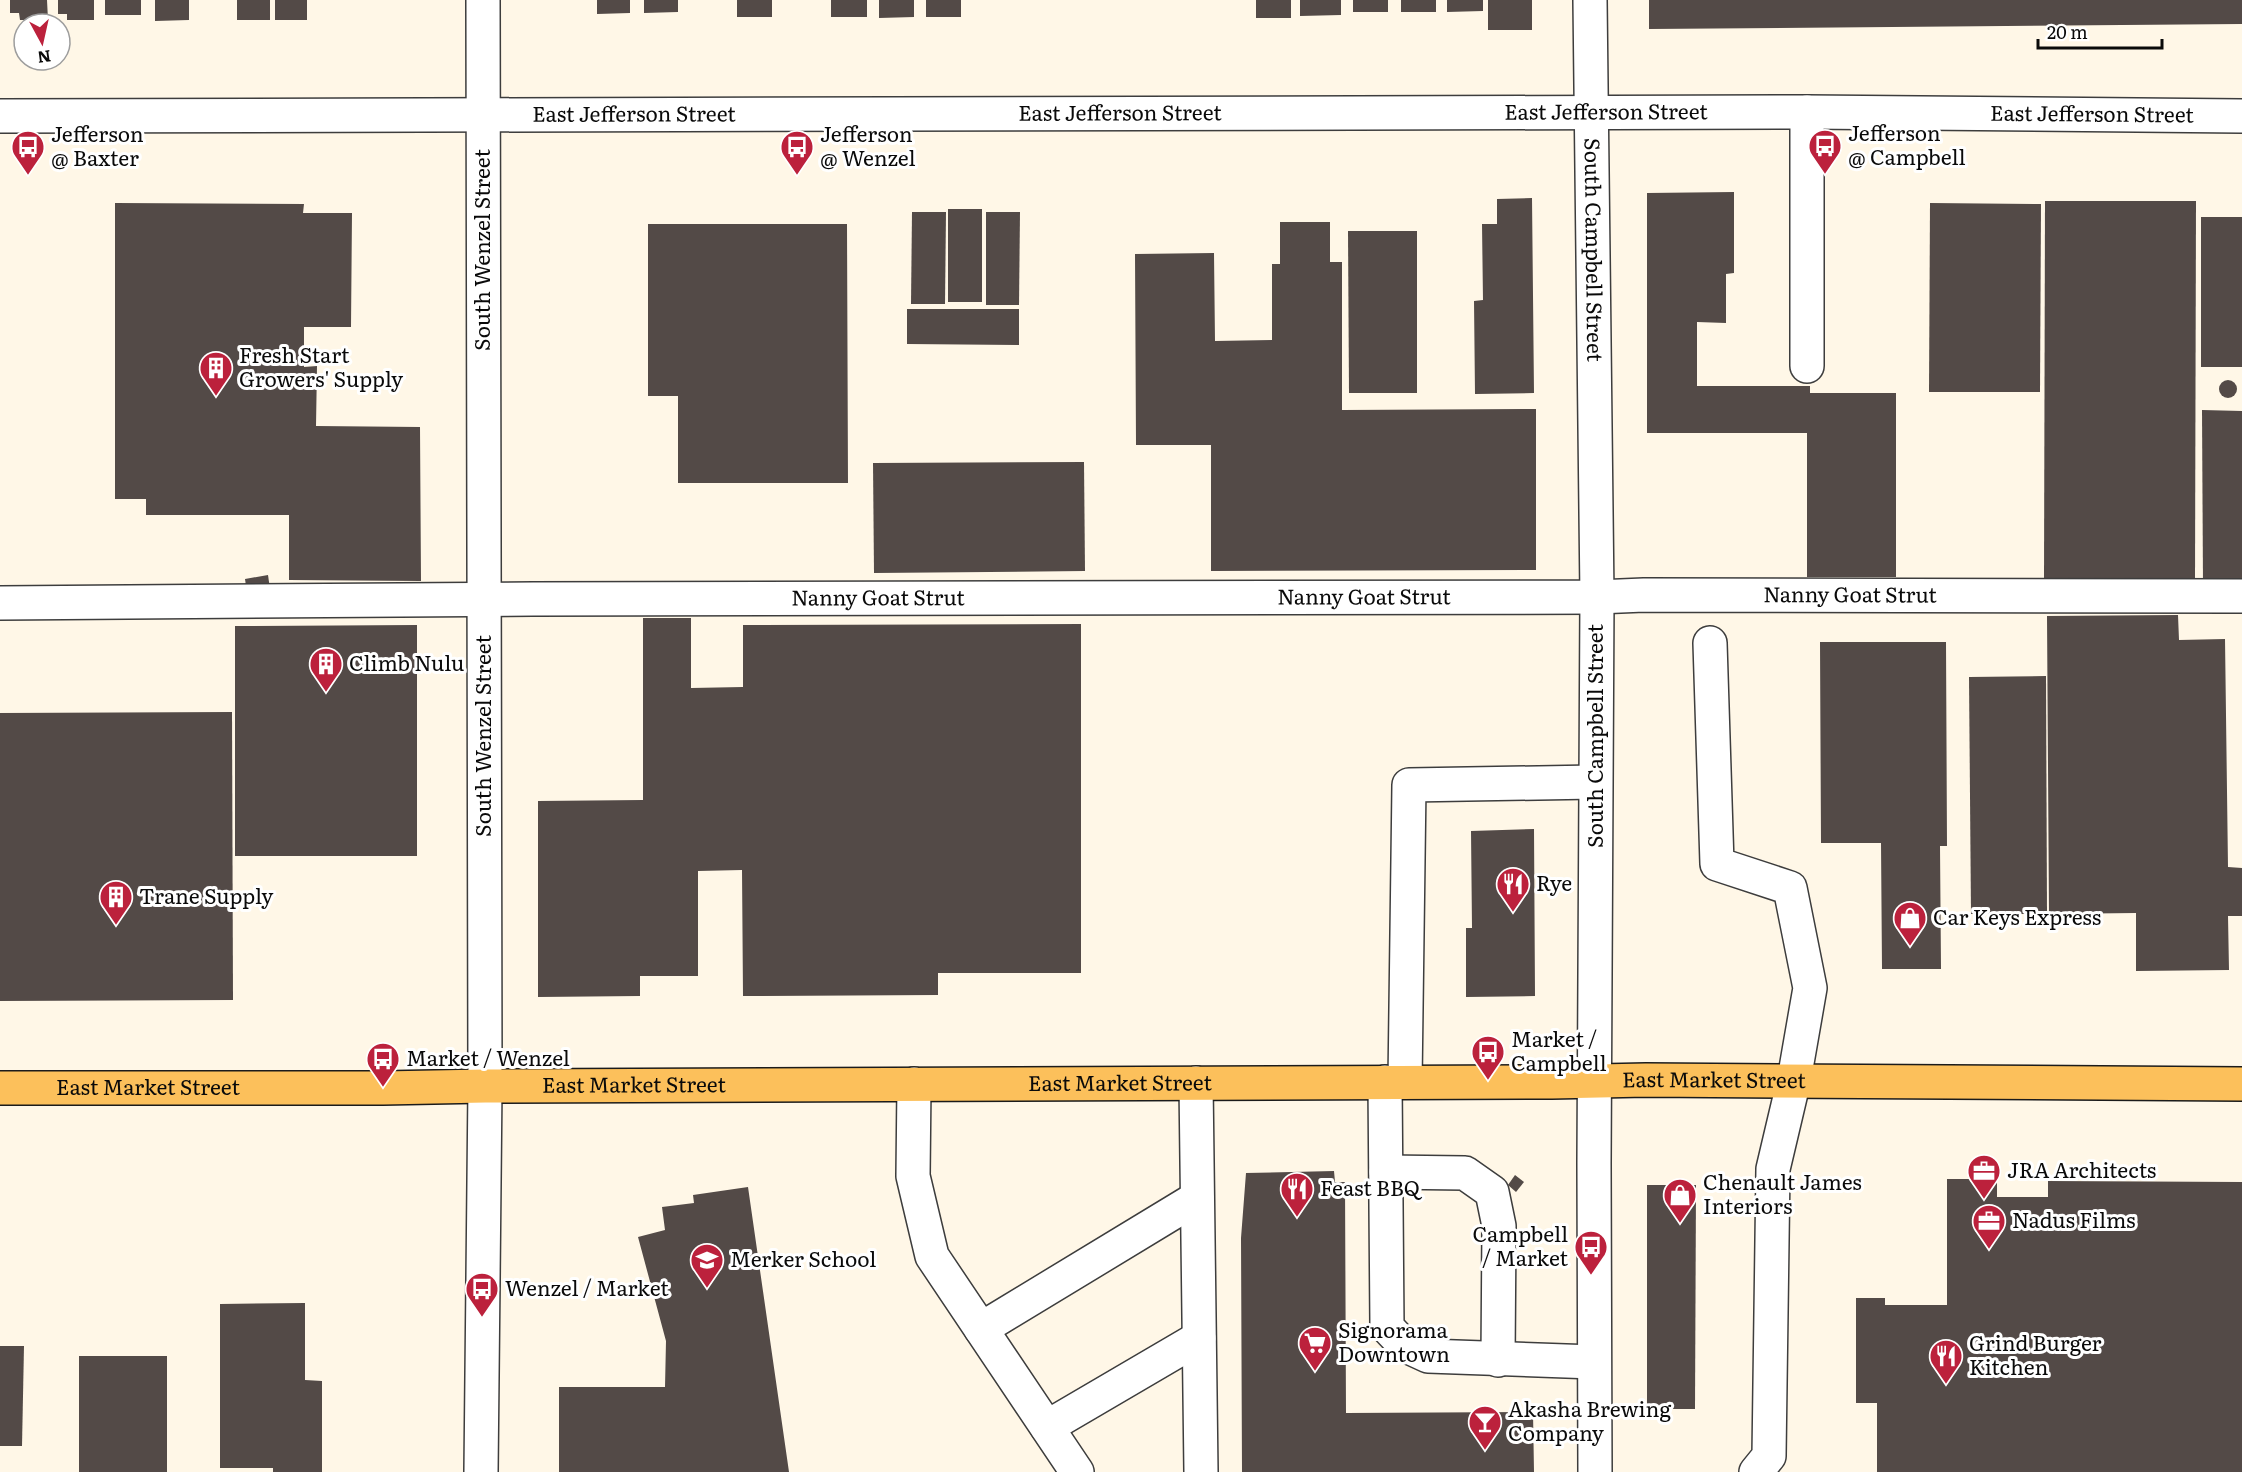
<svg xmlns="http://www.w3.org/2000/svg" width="2242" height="1472" font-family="Literata,serif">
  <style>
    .building { fill: #534a47 }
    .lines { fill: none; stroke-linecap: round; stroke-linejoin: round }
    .minor-casing { stroke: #3d3d3d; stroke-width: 36 }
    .major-casing { stroke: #1b1b1b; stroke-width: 36 }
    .minor { stroke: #fff; stroke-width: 33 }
    .major { stroke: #fcc05b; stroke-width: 33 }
    .labels { text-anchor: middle; stroke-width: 6; stroke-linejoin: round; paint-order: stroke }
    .street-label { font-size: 21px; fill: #0a0a0a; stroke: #fff }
    .poi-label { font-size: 21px; fill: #0a0a0a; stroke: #fff; text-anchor: start }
  </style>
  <rect width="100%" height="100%" fill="#fff7e7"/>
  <g class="building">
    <path d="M10,0H47L48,20H20L19,13H10Z"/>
    <path d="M58,0H94V20H67V14H58Z"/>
    <rect x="105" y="0" width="36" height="15"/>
    <path d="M155,0H189V20L155,21Z"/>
    <rect x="237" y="0" width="33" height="20"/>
    <rect x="275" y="0" width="32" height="20"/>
    <path d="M597,0H630V13L597,14Z"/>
    <path d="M644,0H678V12L644,13Z"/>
    <rect x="737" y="0" width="35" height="17"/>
    <rect x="831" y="0" width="36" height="17"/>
    <path d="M879,0H914V17L879,18Z"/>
    <rect x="926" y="0" width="35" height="17"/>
    <rect x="1256" y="0" width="35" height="18"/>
    <path d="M1300,0H1341V15L1300,16Z"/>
    <rect x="1353" y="0" width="35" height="12"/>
    <rect x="1401" y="0" width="35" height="12"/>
    <path d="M1447,0H1483V11L1447,12Z"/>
    <rect x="1488" y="0" width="44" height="30"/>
    <path d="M1649,0H2242V24L1649,29Z"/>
    <path d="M1734,192V273L1726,274V323L1697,322V386H1810V393H1896V577H1807V433H1647V193Z"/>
    <path d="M1532,198L1534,393L1475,394L1474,301L1483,300L1482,224H1497V199Z"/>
    <path d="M2045,201H2196L2195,579L2044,578Z"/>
    <path d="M115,203L304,204L303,213H352L351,327H304V367L317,366L316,426L420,427L421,581L289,580V515H146V499H115Z"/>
    <path d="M1930,203L2041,204L2040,392H1929Z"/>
    <rect x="948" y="209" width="34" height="93"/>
    <path d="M912,212H946L945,304H911Z"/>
    <path d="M986,212H1020L1019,305H986Z"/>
    <rect x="2201" y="217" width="41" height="150"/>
    <path d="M1280,222H1330V262H1342V410L1536,409V570L1211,571V445H1136L1135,254L1214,253L1215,341L1272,340V264H1280Z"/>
    <path d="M648,224H847L848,483H678V396H648Z"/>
    <path d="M1348,231H1417V393H1349Z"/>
    <path d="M907,309H1019V345L907,344Z"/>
    <circle cx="2228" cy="389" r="9"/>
    <path d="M2202,410L2242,411V583H2203Z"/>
    <path d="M1084,462L1085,571L874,573L873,463Z"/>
    <path d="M268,575L270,589L247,593L245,579Z"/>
    <path d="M2178,615L2179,640L2225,639L2228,867L2242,868V916H2228L2229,970L2136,971V913L2049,914L2047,616Z"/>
    <path d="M643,618H691V688L743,687V625L1081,624V973H938V995L743,996L742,870L698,871V976H640V996L538,997V801L643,800Z"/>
    <path d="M417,625V856H235V626Z"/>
    <path d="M1820,642H1946L1947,846H1940L1941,969H1882L1881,843H1821Z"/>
    <path d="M2046,676L2047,914H1971L1969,677Z"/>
    <path d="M232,712L233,1000L0,1001V713Z"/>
    <path d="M1534,829L1535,996L1466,997V928H1472L1471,831Z"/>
    <path d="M1334,1171L1335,1182H1345L1346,1413L1533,1412L1534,1472H1242L1241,1238L1246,1173Z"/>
    <path d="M1515,1175L1524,1182L1516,1192L1508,1185Z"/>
    <path d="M1947,1179H1997V1197H2048V1181L2242,1182V1472H1877V1403H1856V1298H1885V1305H1947Z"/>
    <path d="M1647,1185H1696L1695,1409H1647Z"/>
    <path d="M748,1187L789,1472H559V1387H665L666,1341L638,1237L665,1230L662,1207L694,1203L693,1195Z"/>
    <path d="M305,1303V1380L322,1381V1472H273V1468H220V1304Z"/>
    <path d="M0,1346H24L22,1446H0Z"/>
    <rect x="79" y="1356" width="88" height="116"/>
  </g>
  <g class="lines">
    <g class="minor-casing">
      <g id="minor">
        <path id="s1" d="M1590,0L1597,597L1594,1163L1595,1472"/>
        <path id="s2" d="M0,116L1807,112L2242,116"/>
        <path d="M1807,366V112"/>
        <path id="s3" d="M0,603L533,599L1597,597L1644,595L2242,596"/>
        <path d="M1710,643L1717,864L1790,888L1810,988L1794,1080L1773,1169L1769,1456L1756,1472"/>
        <path d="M1385,1082L1387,1327L1404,1345L1428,1356L1594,1362"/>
        <path d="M1405,1082L1409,785L1595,782"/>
        <path d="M1196,1083L1201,1472"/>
        <path d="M914,1084L913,1176L932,1256L1077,1472"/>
        <path d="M1386,1172L1465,1173L1492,1192L1499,1226L1498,1360"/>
        <path d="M981,1329L1197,1198"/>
        <path d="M1047,1427L1199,1338"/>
        <path d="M481,1472L485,1086L483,0"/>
      </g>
    </g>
    <g class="major-casing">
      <g id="major">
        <path id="s4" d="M0,1088H383L485,1086L1552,1082L1646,1080L2242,1084"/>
      </g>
    </g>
    <use href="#minor" class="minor"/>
    <use href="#major" class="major"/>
  </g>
  <defs>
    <g id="bus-pin" transform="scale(1.725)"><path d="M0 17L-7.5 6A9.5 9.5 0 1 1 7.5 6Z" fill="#bc213c" stroke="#fff"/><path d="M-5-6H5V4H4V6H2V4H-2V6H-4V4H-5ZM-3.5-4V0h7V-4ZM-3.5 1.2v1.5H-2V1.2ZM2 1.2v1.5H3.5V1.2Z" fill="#fff"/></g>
    <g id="building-pin" transform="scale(1.725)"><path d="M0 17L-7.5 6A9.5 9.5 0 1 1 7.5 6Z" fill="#bc213c" stroke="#fff"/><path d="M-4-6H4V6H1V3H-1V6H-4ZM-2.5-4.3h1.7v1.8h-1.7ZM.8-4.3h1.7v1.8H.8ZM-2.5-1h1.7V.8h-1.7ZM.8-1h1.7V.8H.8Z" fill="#fff"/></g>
    <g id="restaurant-pin" transform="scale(1.725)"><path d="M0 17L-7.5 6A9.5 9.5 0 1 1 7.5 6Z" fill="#bc213c" stroke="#fff"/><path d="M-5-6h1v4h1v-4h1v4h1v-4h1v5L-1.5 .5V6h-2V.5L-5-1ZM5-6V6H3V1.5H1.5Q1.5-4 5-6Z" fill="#fff"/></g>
    <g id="shop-pin" transform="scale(1.725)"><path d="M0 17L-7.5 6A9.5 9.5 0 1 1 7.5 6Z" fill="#bc213c" stroke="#fff"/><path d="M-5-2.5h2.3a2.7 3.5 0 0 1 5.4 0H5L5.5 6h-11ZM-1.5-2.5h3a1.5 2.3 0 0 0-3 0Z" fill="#fff"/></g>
    <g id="office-pin" transform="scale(1.725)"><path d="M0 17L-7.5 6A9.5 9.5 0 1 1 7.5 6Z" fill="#bc213c" stroke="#fff"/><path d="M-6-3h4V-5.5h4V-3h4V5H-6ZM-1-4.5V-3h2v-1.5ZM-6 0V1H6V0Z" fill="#fff"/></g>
    <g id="school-pin" transform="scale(1.725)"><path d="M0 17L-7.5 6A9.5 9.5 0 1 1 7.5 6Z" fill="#bc213c" stroke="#fff"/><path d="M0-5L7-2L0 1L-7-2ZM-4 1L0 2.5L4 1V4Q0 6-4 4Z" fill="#fff"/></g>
    <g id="supermarket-pin" transform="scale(1.725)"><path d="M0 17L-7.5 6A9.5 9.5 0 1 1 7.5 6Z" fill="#bc213c" stroke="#fff"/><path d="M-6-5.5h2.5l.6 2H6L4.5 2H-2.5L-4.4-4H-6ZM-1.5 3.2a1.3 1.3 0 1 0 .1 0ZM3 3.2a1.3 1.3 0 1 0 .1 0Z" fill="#fff"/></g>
    <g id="bar-pin" transform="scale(1.725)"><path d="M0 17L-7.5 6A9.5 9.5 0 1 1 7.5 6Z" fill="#bc213c" stroke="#fff"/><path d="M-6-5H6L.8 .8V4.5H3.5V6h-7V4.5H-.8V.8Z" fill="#fff"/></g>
  </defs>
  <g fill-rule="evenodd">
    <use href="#bus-pin" x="1825" y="146"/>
    <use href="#bus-pin" x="28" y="147"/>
    <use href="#bus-pin" x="797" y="147"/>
    <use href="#building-pin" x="216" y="368"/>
    <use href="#building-pin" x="326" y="664"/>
    <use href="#restaurant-pin" x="1513" y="884"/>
    <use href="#building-pin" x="116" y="897"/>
    <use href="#shop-pin" x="1910" y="918"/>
    <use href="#bus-pin" x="1488" y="1052"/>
    <use href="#bus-pin" x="383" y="1059"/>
    <use href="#office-pin" x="1984" y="1171"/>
    <use href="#restaurant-pin" x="1297" y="1189"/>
    <use href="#shop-pin" x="1680" y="1195"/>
    <use href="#office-pin" x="1989" y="1221"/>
    <use href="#bus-pin" x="1591" y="1247"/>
    <use href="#school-pin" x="707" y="1260"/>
    <use href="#bus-pin" x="482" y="1289"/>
    <use href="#supermarket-pin" x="1315" y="1343"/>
    <use href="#restaurant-pin" x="1946" y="1356"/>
    <use href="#bar-pin" x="1485" y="1422"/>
  </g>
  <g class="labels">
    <g class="street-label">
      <text dy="7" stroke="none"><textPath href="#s2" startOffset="1606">East Jefferson Street</textPath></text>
      <text dy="7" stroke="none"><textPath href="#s2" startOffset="1120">East Jefferson Street</textPath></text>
      <text dy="7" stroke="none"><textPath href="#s2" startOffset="2092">East Jefferson Street</textPath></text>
      <text dy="7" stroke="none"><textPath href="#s2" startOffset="634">East Jefferson Street</textPath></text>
      <text transform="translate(483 250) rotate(-90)" y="7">South Wenzel Street</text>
      <text dy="7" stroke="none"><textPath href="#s1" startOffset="250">South Campbell Street</textPath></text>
      <text dy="7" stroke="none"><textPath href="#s3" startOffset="1850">Nanny Goat Strut</textPath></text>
      <text dy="7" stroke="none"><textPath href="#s3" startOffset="1364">Nanny Goat Strut</textPath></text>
      <text dy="7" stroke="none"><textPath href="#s3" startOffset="878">Nanny Goat Strut</textPath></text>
      <text transform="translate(484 736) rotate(-90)" y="7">South Wenzel Street</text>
      <text transform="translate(1596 736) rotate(-90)" y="7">South Campbell Street</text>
      <text dy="7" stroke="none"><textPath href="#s4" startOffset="1714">East Market Street</textPath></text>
      <text dy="7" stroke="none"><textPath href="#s4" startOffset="1120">East Market Street</textPath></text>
      <text dy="7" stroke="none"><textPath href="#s4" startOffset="634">East Market Street</textPath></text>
      <text dy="7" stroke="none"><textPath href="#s4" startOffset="148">East Market Street</textPath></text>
    </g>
    <g class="poi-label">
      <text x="1848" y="141">Jefferson<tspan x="1848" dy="24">@ Campbell</tspan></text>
      <text x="51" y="142">Jefferson<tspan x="51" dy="24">@ Baxter</tspan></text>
      <text x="820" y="142">Jefferson<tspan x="820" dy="24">@ Wenzel</tspan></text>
      <text x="239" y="363">Fresh Start<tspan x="239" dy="24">Growers' Supply</tspan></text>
      <text x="349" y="671">Climb Nulu</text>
      <text x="1536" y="891">Rye</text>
      <text x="139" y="904">Trane Supply</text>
      <text x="1933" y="925">Car Keys Express</text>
      <text x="1511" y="1047">Market /<tspan x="1511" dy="24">Campbell</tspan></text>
      <text x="406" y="1066">Market / Wenzel</text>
      <text x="2007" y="1178">JRA Architects</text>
      <text x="1703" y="1190">Chenault James<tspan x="1703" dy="24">Interiors</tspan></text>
      <text x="1320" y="1196">Feast BBQ</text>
      <text x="2012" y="1228">Nadus Films</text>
      <text x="1568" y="1242" text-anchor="end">Campbell<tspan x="1568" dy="24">/ Market</tspan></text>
      <text x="730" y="1267">Merker School</text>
      <text x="505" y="1296">Wenzel / Market</text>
      <text x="1338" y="1338">Signorama<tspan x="1338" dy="24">Downtown</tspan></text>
      <text x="1969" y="1351">Grind Burger<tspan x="1969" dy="24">Kitchen</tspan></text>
      <text x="1508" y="1417">Akasha Brewing<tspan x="1508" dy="24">Company</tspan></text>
    </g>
  </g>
  <g transform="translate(42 42) rotate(172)"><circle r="28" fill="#ffffff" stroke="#9d9d9d" stroke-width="1.5"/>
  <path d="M0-4.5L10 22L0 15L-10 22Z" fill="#bc213c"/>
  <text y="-9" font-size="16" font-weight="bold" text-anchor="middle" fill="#0a0a0a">N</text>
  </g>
  <path d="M2038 39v9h124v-9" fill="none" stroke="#0a0a0a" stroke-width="3"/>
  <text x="2047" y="39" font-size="18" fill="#0a0a0a" stroke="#ffffff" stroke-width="4.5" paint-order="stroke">20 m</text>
</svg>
